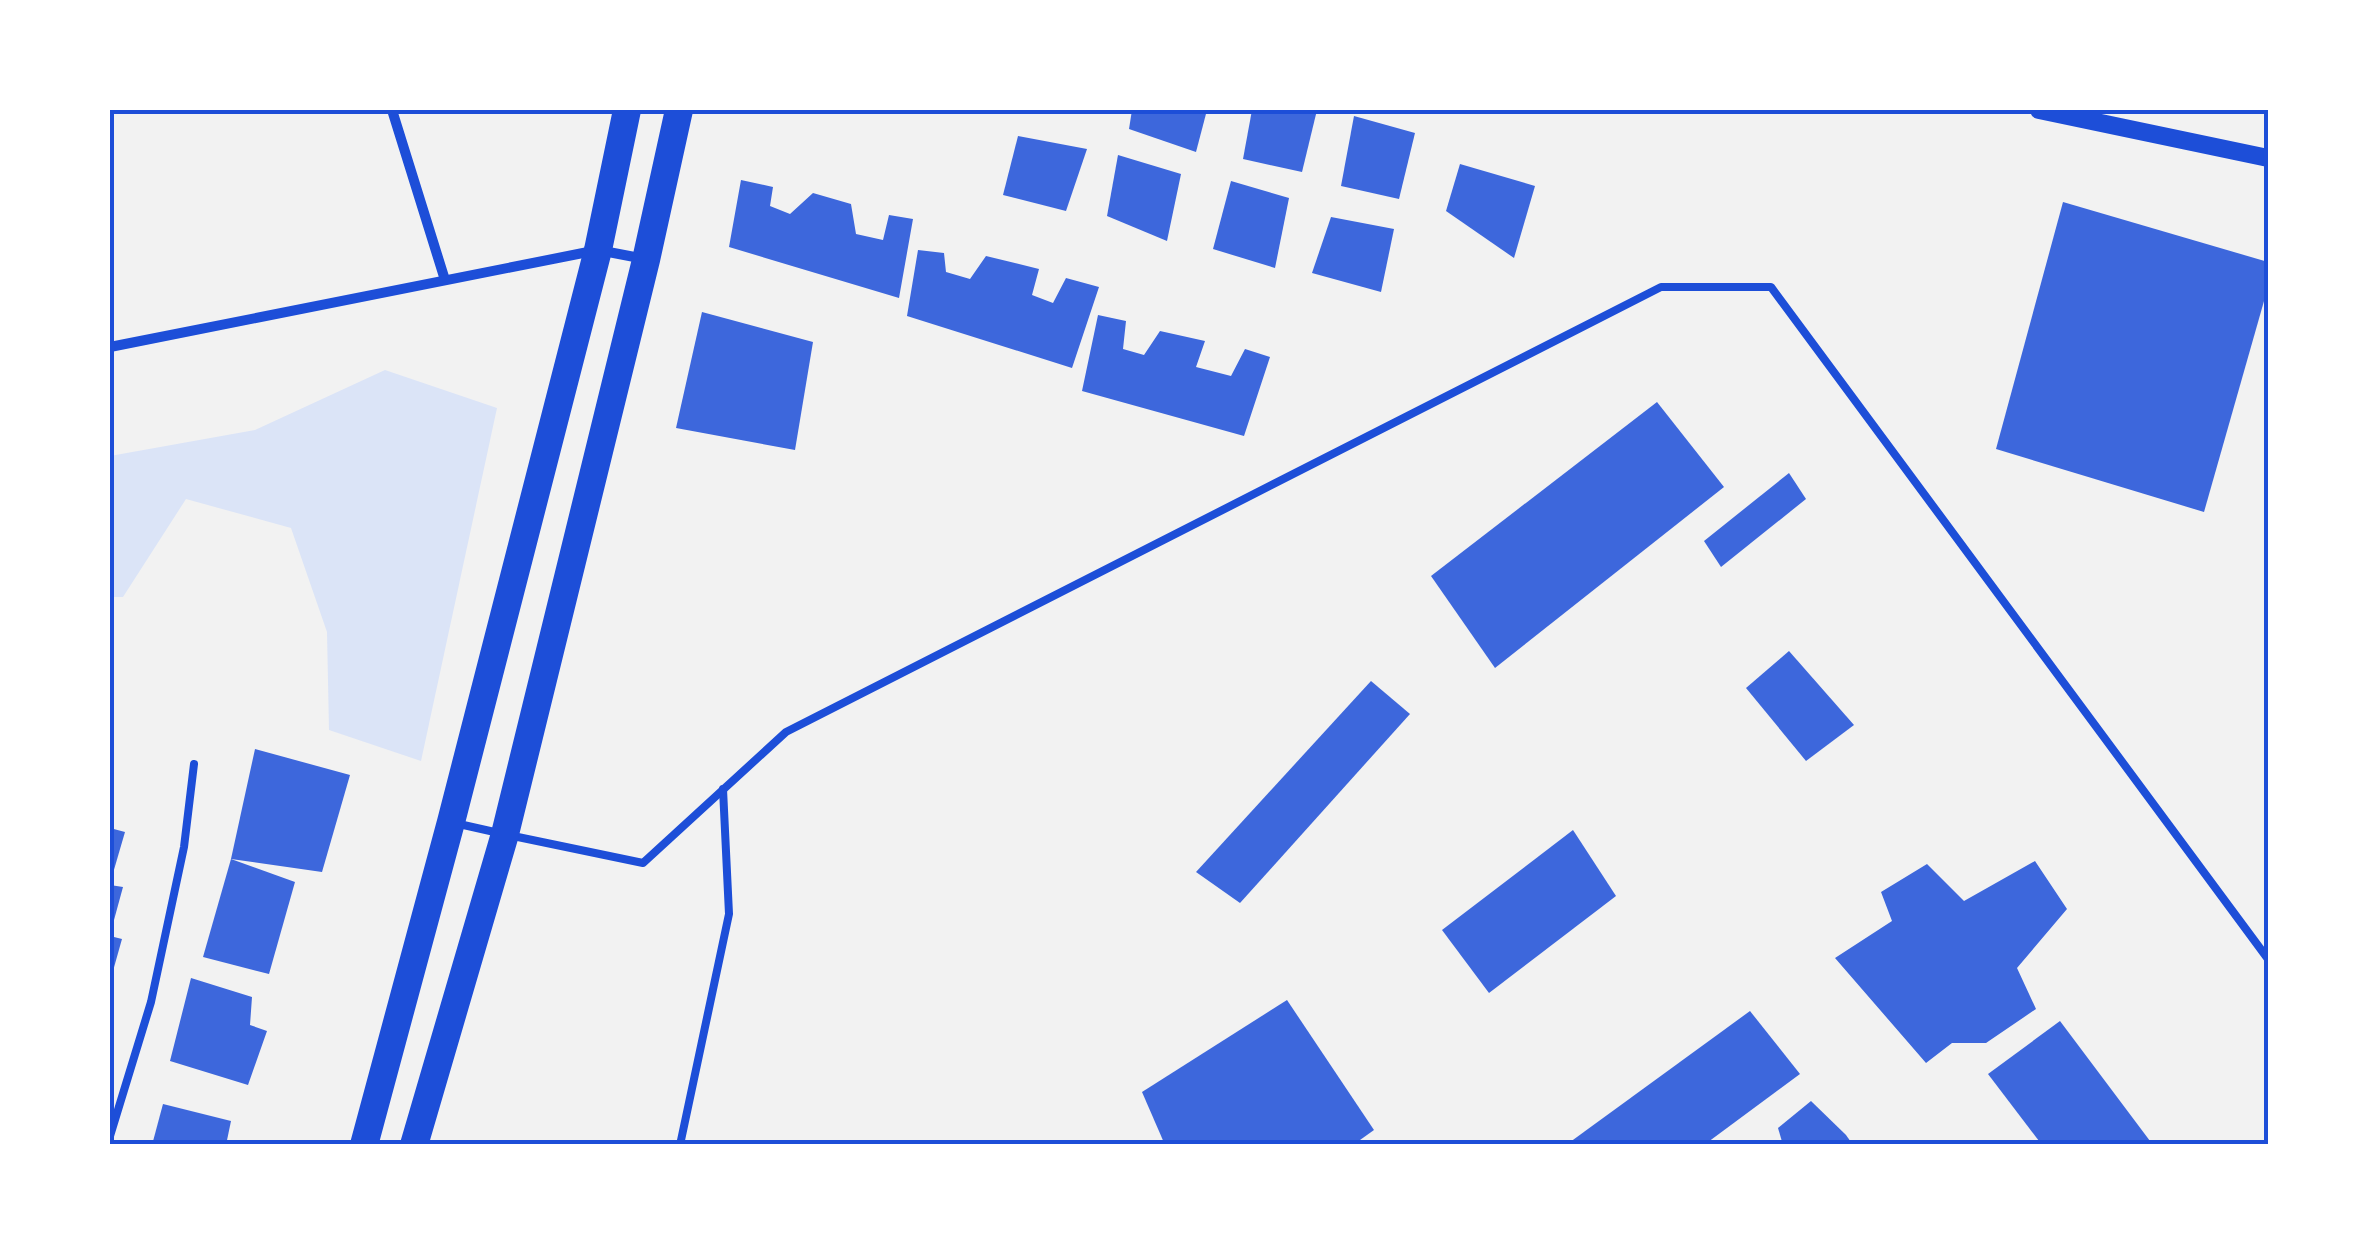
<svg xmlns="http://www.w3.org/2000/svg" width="2378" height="1255" font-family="'Fira Sans',sans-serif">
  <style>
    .green { fill: #dbe4f7 }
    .building { fill: #3d67dc }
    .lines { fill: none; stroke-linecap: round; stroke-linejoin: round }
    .service { stroke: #1d4ed8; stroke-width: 8 }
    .minor { stroke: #1d4ed8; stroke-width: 10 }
    .tertiary { stroke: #1d4ed8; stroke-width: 18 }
    .trunk { stroke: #1d4ed8; stroke-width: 28 }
    .neatline { fill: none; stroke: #1d4ed8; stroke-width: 4 }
  </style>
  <rect width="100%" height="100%" fill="#f2f2f2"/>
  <path class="green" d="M385,370L497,408L421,761L329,730L327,632L291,528L186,499L123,597H110V456L255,430Z"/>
  <g class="building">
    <path d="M1132,110H1207L1196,152L1129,129Z"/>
    <path d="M1252,110H1317L1302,172L1243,159Z"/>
    <path d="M1354,116L1415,133L1399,199L1341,186Z"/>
    <path d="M1018,136L1087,149L1066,211L1003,195Z"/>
    <path d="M1118,155L1181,174L1167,241L1107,216Z"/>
    <path d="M1460,164L1535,186L1514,258L1446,211Z"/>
    <path d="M741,180L773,187L770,206L790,214L813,193L851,204L856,234L883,240L889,215L913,219L899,298L729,247Z"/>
    <path d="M1231,181L1289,198L1275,268L1213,249Z"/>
    <path d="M2063,202L2268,262V287L2204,512L1996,449Z"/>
    <path d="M1331,217L1394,229L1381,292L1312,273Z"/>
    <path d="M918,250L944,253L946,272L970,279L986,256L1039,269L1032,295L1053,303L1066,278L1099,287L1072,368L907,316Z"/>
    <path d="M702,312L813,342L795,450L676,428Z"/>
    <path d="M1098,315L1126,321L1123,349L1144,355L1160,331L1205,341L1196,367L1231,376L1245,349L1270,357L1244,436L1082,391Z"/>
    <path d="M1657,402L1724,487L1495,668L1431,576Z"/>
    <path d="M1789,473L1806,499L1721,567L1704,541Z"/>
    <path d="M1789,651L1854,725L1806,761L1746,688Z"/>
    <path d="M1371,681L1410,714L1240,903L1196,872Z"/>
    <path d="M255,749L350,775L322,872L231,859Z"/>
    <path d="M110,828L125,832L111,880H110Z"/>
    <path d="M1573,830L1616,896L1489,993L1442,930Z"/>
    <path d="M231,859L295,882L269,974L203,957Z"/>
    <path d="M2035,861L2067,909L2017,968L2036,1009L1986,1043H1952L1926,1063L1835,958L1892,921L1881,892L1927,864L1964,901Z"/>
    <path d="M110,885L123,887L111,931H110Z"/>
    <path d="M110,936L122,939L111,978L110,977Z"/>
    <path d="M191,978L252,997L250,1025L267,1031L248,1085L170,1061Z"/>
    <path d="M1287,1000L1374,1130L1353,1145H1165L1142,1092Z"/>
    <path d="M1750,1011L1800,1074L1704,1145H1566Z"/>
    <path d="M2060,1021L2150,1141L2145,1145H2042L1988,1074Z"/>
    <path d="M1811,1101L1846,1135L1853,1145H1783L1778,1128Z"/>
    <path d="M163,1104L231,1121L226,1145H152Z"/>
  </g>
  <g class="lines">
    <g class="service">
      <path d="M459,824L499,833"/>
      <path d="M513,836L643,863L786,732L1661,287H1771L2268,959"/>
      <path d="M110,1136L151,1002L184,847L194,764"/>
      <path d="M680,1145L729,914L723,789"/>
    </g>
    <g class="minor">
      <path d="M392,110L445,280"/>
      <path d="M110,347L598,250L645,259"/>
    </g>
    <path class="tertiary" d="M2039,110L2268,158"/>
    <g class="trunk">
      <path d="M364,1145L451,822L598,250L627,110"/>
      <path d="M414,1145L505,834L646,260L679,110"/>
    </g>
  </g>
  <rect width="2378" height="1255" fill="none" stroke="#ffffff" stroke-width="225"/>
  <rect x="112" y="112" width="2154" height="1030" class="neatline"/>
</svg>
